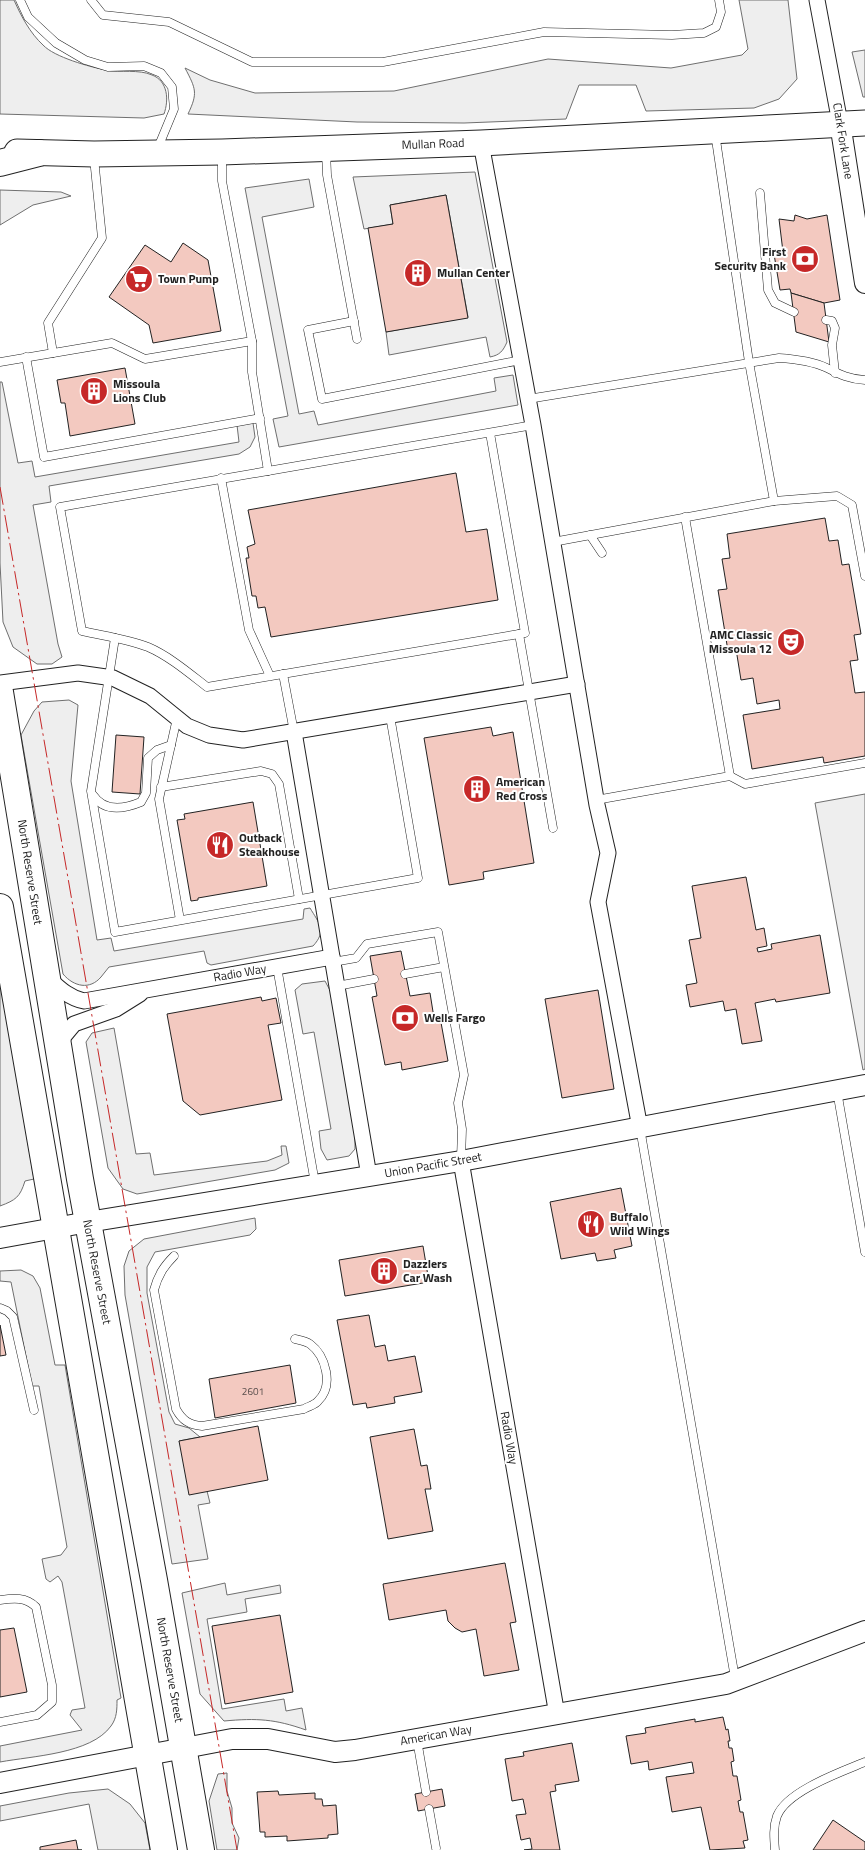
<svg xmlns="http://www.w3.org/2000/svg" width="865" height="1850" font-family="'Titillium Web',sans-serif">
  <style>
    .green { fill: #eee; stroke: #6f6f6f }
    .building { fill: #f3c9c0; stroke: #222 }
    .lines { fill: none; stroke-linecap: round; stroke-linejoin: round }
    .service-casing { stroke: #222; stroke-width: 9 }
    .minor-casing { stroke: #222; stroke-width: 17 }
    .tertiary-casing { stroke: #222; stroke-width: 22 }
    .primary-casing { stroke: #222; stroke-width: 27 }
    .trunk-casing { stroke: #222; stroke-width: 28 }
    .service { stroke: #fff; stroke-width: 8 }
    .minor { stroke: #fff; stroke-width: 15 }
    .tertiary { stroke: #fff; stroke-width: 20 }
    .primary { stroke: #fff; stroke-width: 25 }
    .trunk { stroke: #fff; stroke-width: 26 }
    .power { stroke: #c62828; stroke-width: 1; stroke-dasharray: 18 4 2.5 4; stroke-linecap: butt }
    .labels { text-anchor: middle; stroke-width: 4; stroke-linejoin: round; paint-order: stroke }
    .number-label { font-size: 10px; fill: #564c4a }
    .street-label { font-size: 12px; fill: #222; stroke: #fff }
    .poi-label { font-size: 12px; font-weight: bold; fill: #222; stroke: #fff; text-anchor: start }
  </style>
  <rect width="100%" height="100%" fill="#fff"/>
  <g class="green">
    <path d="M0,0H14C21,16 30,33 43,45C54,57 90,67 106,70C120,73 139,69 152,75C168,81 169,100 164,114L144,118L0,114Z"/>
    <path d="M739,0H788L797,79L779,99L754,108L646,111L636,85H579L566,119L464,123L357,122L188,114C198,93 196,89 185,68L210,80L255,93L394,91L548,59L671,68L742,55L748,49Z"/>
    <path d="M865,50V97H863L852,52Z"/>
    <path d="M475,172L507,342C503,351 500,355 490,357L486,337L389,355L386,332L468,317L446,195L390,205L393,224L364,229L353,177Z"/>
    <path d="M309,179L314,207L262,217L299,414L314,411L318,425L496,391L494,378L513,375L518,405L279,447L273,419L288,416L245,188Z"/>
    <path d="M0,190L61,192L71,196L33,205L0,225Z"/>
    <path d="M0,382H2L18,463L32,461L35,477L239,442L237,425L253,423L255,437L250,447L239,454L49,486L51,502L33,505L58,644L62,657L52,664H37L13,647L3,622L0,563Z"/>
    <path d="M69,700L78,705L71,781L97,940L111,938L114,951L303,919L304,909L310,908C319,923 327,931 313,946L211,965L207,963L204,951L109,967C106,970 104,974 101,977C90,990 74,987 63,974L21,735L34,711L42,702Z"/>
    <path d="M865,794V1069L863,1070L815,803Z"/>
    <path d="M0,978L34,1179L25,1181C20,1197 16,1200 0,1206Z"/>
    <path d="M325,981L333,996L355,1131V1149L349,1156L327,1160L321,1149L319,1131L331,1129L314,1032L303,1034L295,990L302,984Z"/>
    <path d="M114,1028L136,1154L150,1153L154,1175L267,1161L282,1155L281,1146H286L289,1163L275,1170L137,1194L123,1189L108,1168L86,1042L92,1033Z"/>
    <path d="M255,1218L256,1229L250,1235L155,1252L147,1267V1293L169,1412L175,1424L189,1428L200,1437L179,1441L207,1491L210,1503L198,1505L208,1559L172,1564L125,1295L124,1266L129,1251L144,1239Z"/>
    <path d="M21,1270L33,1276L40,1288L55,1365H65L121,1698L117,1700C117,1709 117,1718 111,1726C91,1754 32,1756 0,1762V1746L82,1730L70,1715L72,1710L85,1708L62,1582L58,1576L50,1582L46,1579L42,1559L61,1555L67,1547L39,1386H32L11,1282L0,1281V1271Z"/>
    <path d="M225,1583L227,1595L280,1585L281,1593L245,1599L247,1612L207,1619L222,1709L284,1699L286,1711L302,1708L306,1730C275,1719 257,1718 224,1721L200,1694L182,1593Z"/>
    <path d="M227,1773V1791L232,1808V1823L239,1838L237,1850H217L209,1801L218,1774Z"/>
    <path d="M108,1789L130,1804L145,1823L150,1850H98L89,1804L0,1821V1806L69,1793Z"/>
  </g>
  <g class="building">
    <path d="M446,195L468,318L386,332L368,228L393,224L390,205Z"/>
    <path d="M795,215L807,219L827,215L840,300L824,303L791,293L790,289L780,290L774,254L783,252L779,219L794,221Z"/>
    <path d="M183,243L208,260L221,331L153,343L149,325L109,297L145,245L171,262Z"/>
    <path d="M791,293L824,303L829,342L796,332Z"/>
    <path d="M125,368L135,424L70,436L65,403H61L57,380Z"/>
    <path d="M456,473L466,532L487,529L498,600L271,637L265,607L258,608L256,596H252L246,558H249L247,547L255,544L248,510Z"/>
    <path d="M825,518L829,541L838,540L842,565L849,564L861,634L854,635L858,660L850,661L855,693L865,692V756L824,763L823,757L752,769L743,715L780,709L779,700L757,704L753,678L741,680L736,649L728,651L718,590L727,589L722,559L730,558L727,534Z"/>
    <path d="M491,727L493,736L513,732L534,863L483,872L484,879L449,885L424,738Z"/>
    <path d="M116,735L144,737L140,794L112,792Z"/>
    <path d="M253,802L267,886L198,898V900L191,901L177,820L185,819L184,814Z"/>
    <path d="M746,877L756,930L764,928L767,946L757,948L758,952L772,949L771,944L820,935L830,993L776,1002L775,999L755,1003L762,1041L742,1044L736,1009L725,1011L723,1001L690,1007L686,985L697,983L689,940L701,938L692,886Z"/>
    <path d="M401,951L410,996L430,993L434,1018L440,1017L448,1061L402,1070L401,1062L385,1065L372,997L377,996L370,956Z"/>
    <path d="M598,990L614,1089L562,1098L545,999Z"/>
    <path d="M261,997L262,1001L276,998L281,1023L268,1025L282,1100L200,1115L183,1101L167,1014Z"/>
    <path d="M621,1188L632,1246L614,1250L616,1258L597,1261L595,1253L561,1259L550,1202Z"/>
    <path d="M423,1246L429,1282L345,1296L339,1260Z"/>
    <path d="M369,1315L375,1347L385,1345L388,1361L415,1356L422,1392L394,1397L395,1403L367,1408L366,1403L353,1405L337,1320Z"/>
    <path d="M0,1325L6,1355L0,1356Z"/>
    <path d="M290,1365L296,1403L215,1418L209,1379Z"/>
    <path d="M258,1426L268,1480L189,1495L179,1441Z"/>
    <path d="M414,1429L421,1466L427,1465L431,1489H425L433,1531L388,1539L370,1437Z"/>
    <path d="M505,1563L516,1622L510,1623L519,1670L484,1676L476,1629L462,1632L455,1628L448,1621L446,1610L389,1620L383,1584Z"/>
    <path d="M280,1615L293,1692L225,1704L212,1626Z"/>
    <path d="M14,1628L27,1692L0,1697V1630Z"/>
    <path d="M723,1717L726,1730L728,1729L730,1741H728L729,1748H732L734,1761L731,1762L733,1776H737L741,1800L738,1801L740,1812H743L748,1840L743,1841L745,1848L710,1850L701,1807L672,1812L666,1777L694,1773L692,1762L649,1770L648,1761L631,1764L626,1736L646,1733L645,1728L695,1719V1722Z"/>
    <path d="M572,1743L579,1781L555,1785L556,1791L550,1792L560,1850H524L532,1849L530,1838L521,1840L516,1815L526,1814L523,1799L512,1801L505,1759L524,1756L523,1752Z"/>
    <path d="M442,1789L445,1806L418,1811L415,1794Z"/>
    <path d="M278,1791L279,1795L315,1793V1799H322L323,1806L336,1805L338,1834L328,1835V1838L287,1841V1836L265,1837V1832H260L257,1792Z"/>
    <path d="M833,1820L865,1842V1850H813Z"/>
    <path d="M76,1840L78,1850H82H40V1847Z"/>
  </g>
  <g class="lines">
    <g class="service-casing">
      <g id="service">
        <path d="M20,0L28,17L56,43L85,60L108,67L144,66L161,73L172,87L174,109L157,150"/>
        <path d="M91,0L103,15L169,22L252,62H383L544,32L672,35L704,33L716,27L721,12L719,0"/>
        <path d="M326,151L327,175L357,339"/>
        <path d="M222,154V181L252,341V372L268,471"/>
        <path d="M760,193L768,290L775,303L794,312"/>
        <path d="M826,320L832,321L835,328L832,345L835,373"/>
        <path d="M354,321L308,330L322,399L521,360"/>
        <path d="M53,353L48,323L102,238L94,158"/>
        <path d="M26,357L44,457L260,418"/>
        <path d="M0,362L112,343L145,359L252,341"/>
        <path d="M528,399L779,358C795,359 812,361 827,368C841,375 849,379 865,380"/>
        <path d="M490,433L525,633L207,687C189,673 169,656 148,647C127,639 104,636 82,631L60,507L533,425"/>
        <path d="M221,478L249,630L270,676"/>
        <path d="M774,501L837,496L852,505L865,576"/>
        <path d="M590,535L602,553"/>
        <path d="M553,542L774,501L749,362L715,133"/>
        <path d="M519,634L553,828"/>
        <path d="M115,638L91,791L115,932L418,878L390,716"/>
        <path d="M283,674L294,732"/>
        <path d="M177,718L159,799L180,920"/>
        <path d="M730,776L745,784L865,763"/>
        <path d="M161,787L261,771L272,774L279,784L299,899"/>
        <path d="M93,795C104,812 124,809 141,802L146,793L148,758L157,750L171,745"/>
        <path d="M596,800L730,776L685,517"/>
        <path d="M333,962L356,958L367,944L438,932L464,1075L458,1103L462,1129L461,1159"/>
        <path d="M277,967L315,1183"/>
        <path d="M405,974L444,967"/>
        <path d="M337,986L374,979"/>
        <path d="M837,1091L865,1252"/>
        <path d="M640,1128L735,1678"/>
        <path d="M174,1256C164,1266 158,1275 154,1290L176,1409C182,1420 189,1425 202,1426L304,1409C309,1406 315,1405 318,1401C334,1386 326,1356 310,1344C306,1341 300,1340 295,1339"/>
        <path d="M0,1308L7,1311L13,1317L34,1410"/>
        <path d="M0,1600C14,1598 26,1597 36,1607L52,1685V1702L37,1715L0,1722"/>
        <path d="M417,1740L426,1792"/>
        <path d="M429,1809L436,1848"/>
        <path d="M775,1850C774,1838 773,1827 777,1816C787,1791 841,1772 865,1762"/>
      </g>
    </g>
    <g class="minor-casing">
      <g id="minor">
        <path d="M817,0L840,123"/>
        <path d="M481,143L533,425L597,805L608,853L598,902L640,1128"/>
        <path d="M0,683L78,673L113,678L150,696L187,726L209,735L243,740L577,684"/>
        <path d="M294,732L369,1176"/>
        <path d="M48,978C59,988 69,998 84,1001L332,957"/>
        <path d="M59,1049L64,1036L74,1024L116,1009L140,994"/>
        <path d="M461,1161L557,1715"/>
      </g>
    </g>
    <g class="tertiary-casing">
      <g id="tertiary">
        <path d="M840,123L865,283"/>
        <path d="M0,1238L88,1222L461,1161L865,1085"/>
        <path d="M0,1783L232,1739H268L335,1752L355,1750L726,1684L865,1631"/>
      </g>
    </g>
    <g class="primary-casing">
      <path id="primary" d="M17,152L94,154L222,152L481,143L865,123"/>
    </g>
    <g class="trunk-casing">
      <g id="trunk">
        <path d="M0,163L39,153"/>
        <path d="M0,692L80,1179L154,1580L201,1850"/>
        <path d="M0,907L164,1850"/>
      </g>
    </g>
    <use href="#service" class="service"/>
    <use href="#minor" class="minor"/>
    <use href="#tertiary" class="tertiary"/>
    <use href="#primary" class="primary"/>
    <use href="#trunk" class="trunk"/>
    <path class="power" d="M0,487L237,1850"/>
  </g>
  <defs>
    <g id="bank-disc" transform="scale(1.4375)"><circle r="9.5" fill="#c62828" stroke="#fff"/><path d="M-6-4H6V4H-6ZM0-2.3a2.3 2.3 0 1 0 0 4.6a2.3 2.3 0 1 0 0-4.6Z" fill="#fff"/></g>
    <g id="building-disc" transform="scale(1.4375)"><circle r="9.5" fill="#c62828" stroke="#fff"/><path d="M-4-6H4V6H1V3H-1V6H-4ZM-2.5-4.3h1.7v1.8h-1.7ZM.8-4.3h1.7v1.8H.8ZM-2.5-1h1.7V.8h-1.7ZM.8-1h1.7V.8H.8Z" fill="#fff"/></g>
    <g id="supermarket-disc" transform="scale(1.4375)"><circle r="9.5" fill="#c62828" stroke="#fff"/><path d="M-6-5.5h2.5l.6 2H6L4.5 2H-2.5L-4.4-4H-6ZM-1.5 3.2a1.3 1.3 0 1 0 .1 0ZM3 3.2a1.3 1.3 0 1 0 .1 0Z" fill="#fff"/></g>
    <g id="theatre-disc" transform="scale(1.4375)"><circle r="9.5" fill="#c62828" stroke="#fff"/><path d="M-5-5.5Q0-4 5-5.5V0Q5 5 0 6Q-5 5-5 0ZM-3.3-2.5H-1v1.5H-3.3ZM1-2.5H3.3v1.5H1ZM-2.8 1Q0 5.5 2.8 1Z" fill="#fff"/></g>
    <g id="restaurant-disc" transform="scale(1.4375)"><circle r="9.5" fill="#c62828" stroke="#fff"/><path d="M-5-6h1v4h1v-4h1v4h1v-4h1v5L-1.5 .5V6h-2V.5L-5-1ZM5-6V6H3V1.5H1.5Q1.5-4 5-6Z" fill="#fff"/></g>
  </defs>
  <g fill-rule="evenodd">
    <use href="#bank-disc" x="805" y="259"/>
    <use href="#building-disc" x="418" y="273"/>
    <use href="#supermarket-disc" x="139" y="279"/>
    <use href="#building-disc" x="94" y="391"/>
    <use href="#theatre-disc" x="791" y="642"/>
    <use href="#building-disc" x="477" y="789"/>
    <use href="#restaurant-disc" x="220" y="845"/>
    <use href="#bank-disc" x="405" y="1018"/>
    <use href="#restaurant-disc" x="591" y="1224"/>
    <use href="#building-disc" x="384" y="1271"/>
  </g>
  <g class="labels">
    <g class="number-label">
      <text x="253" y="1395">2601</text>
    </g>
    <g class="street-label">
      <text transform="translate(843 141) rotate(81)" y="4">Clark Fork Lane</text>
      <text transform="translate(433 144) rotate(-2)" y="4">Mullan Road</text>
      <text transform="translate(30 872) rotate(81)" y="4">North Reserve Street</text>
      <text transform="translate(240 973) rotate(-10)" y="4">Radio Way</text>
      <text transform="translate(433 1165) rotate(-10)" y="4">Union Pacific Street</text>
      <text transform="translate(97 1272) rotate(79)" y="4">North Reserve Street</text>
      <text transform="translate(509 1438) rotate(80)" y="4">Radio Way</text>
      <text transform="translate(170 1670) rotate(80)" y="4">North Reserve Street</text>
      <text transform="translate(436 1735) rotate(-10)" y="4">American Way</text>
    </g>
    <g class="poi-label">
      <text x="786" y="256" text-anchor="end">First<tspan x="786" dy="14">Security Bank</tspan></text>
      <text x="437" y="277">Mullan Center</text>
      <text x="158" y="283">Town Pump</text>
      <text x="113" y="388">Missoula<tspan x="113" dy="14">Lions Club</tspan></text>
      <text x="772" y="639" text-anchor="end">AMC Classic<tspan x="772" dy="14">Missoula 12</tspan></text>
      <text x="496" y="786">American<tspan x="496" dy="14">Red Cross</tspan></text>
      <text x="239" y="842">Outback<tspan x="239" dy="14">Steakhouse</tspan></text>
      <text x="424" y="1022">Wells Fargo</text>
      <text x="610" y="1221">Buffalo<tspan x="610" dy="14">Wild Wings</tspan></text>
      <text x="403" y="1268">Dazzlers<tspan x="403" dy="14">Car Wash</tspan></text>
    </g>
  </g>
</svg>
